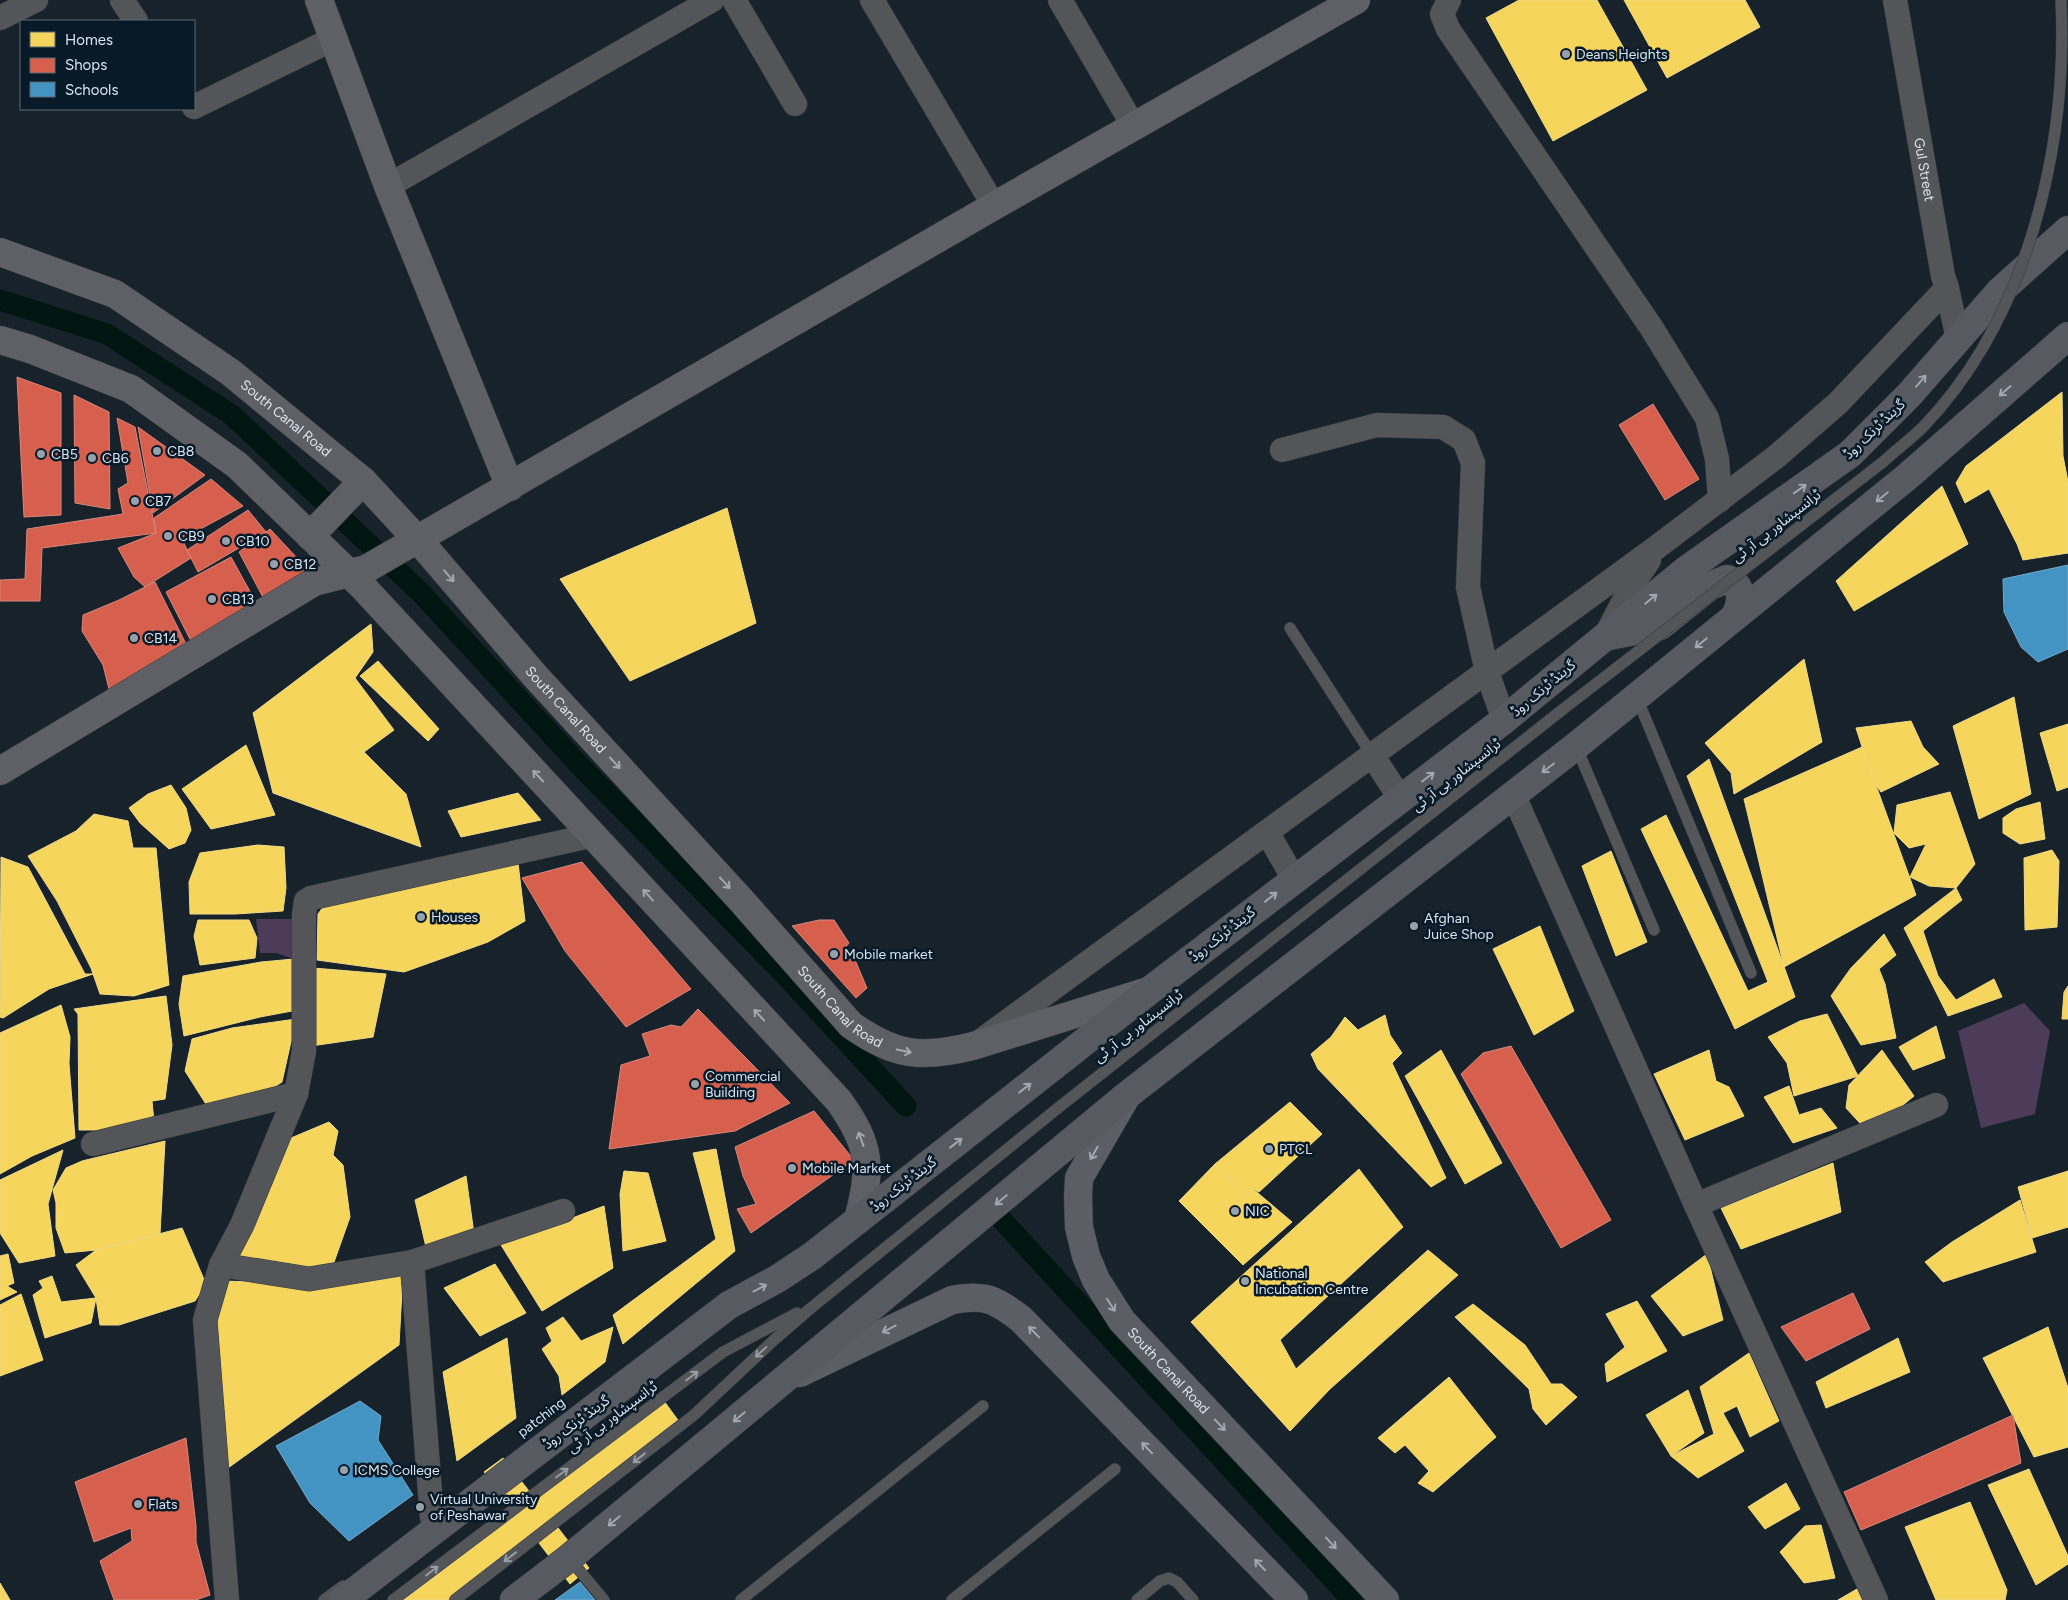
<svg xmlns="http://www.w3.org/2000/svg" width="2068" height="1600" font-family="Figtree,'Noto Sans Arabic',sans-serif">
  <style>
    .green { fill: #4c3c59 }
    .homes { fill: #f6d55c; stroke: #eeda88 }
    .shops { fill: #d6604d; stroke: #d7887e }
    .schools { fill: #4393c3; stroke: #70acd0 }
    .lines { fill: none; stroke-linecap: round; stroke-linejoin: round }
    .canal { stroke: #021611; stroke-width: 21 }
    .lane-casing { stroke: #353d44; stroke-width: 12 }
    .street-casing { stroke: #353d44; stroke-width: 25 }
    .secondary-casing { stroke: #353d44; stroke-width: 29 }
    .primary-casing { stroke: #353d44; stroke-width: 29 }
    .highway-casing { stroke: #353d44; stroke-width: 29 }
    .lane { stroke: #535559; stroke-width: 11 }
    .street { stroke: #535559; stroke-width: 24 }
    .secondary { stroke: #5f6065; stroke-width: 28 }
    .primary { stroke: #5b5e64; stroke-width: 28 }
    .highway { stroke: #575b61; stroke-width: 28 }
    .lane-bridge-casing { stroke: #353d44; stroke-width: 12; stroke-linecap: butt }
    .lane-bridge { stroke: #535559; stroke-width: 11 }
    .oneway { stroke: #9fa7af }
    .oneway2 { stroke: #a3a9b1 }
    .oneway3 { stroke: #a1a8b0 }
    .oneway4 { stroke: #969da4 }
    .poi-dot { fill: #96a1aa; stroke: #081927; stroke-width: 2 }
    .labels { text-anchor: middle; stroke-width: 5; stroke-linejoin: round; paint-order: stroke }
    .poi-label { font-size: 14px; fill: #dae5ef; stroke: #081927; text-anchor: start }
    .street-label { font-size: 14px; fill: #dae5ef; stroke: #081927 }
  </style>
  <rect width="100%" height="100%" fill="#18222a"/>
  <g class="green">
    <path d="M256,919H292L298,950L294,959L276,953H260Z"/>
    <path d="M2024,1003L2050,1031L2035,1114L1981,1128L1958,1031Z"/>
  </g>
  <g class="homes">
    <path d="M1519,0H1597L1647,90L1553,141L1486,18Z"/>
    <path d="M1624,0H1745L1760,27L1667,78Z"/>
    <path d="M2062,392L2063,456L2068,482V553L2023,560L2017,544L1989,489L1965,503L1956,483L1966,466Z"/>
    <path d="M1942,486L1968,544L1854,611L1836,581Z"/>
    <path d="M727,508L756,623L630,681L560,579Z"/>
    <path d="M371,624L373,652L355,678L394,730L364,752L406,794L421,847L273,793L253,713Z"/>
    <path d="M1804,659L1822,742L1734,794L1731,773L1705,743Z"/>
    <path d="M378,661L439,729L428,741L360,676Z"/>
    <path d="M2014,697L2031,794L1979,819L1953,726Z"/>
    <path d="M1911,721L1923,747L1939,764L1881,792L1873,781L1856,728Z"/>
    <path d="M2068,724V787L2057,791L2040,733Z"/>
    <path d="M246,745L275,815L211,829L182,789Z"/>
    <path d="M1862,747L1916,895L1784,967L1744,799Z"/>
    <path d="M1709,759L1795,997L1735,1029L1641,829L1666,815L1748,991L1768,982L1687,776Z"/>
    <path d="M171,785L186,808L191,830L185,843L169,849L140,823L129,808L148,794Z"/>
    <path d="M1950,792L1975,864L1956,888L1929,886L1910,877L1926,844L1909,848L1894,833L1897,805Z"/>
    <path d="M518,793L541,820L461,837L448,811Z"/>
    <path d="M2040,802L2045,839L2020,844L2003,833V818L2016,809Z"/>
    <path d="M94,814L128,821L133,848H156L169,985L134,996L100,994L91,968L57,901L28,856L76,831Z"/>
    <path d="M258,845L284,847L286,888L283,911L235,914H190L189,882L200,853Z"/>
    <path d="M2052,850L2059,861L2057,927L2025,930L2024,858Z"/>
    <path d="M1611,851L1647,942L1616,956L1582,866Z"/>
    <path d="M1,857L28,867L85,974H93L49,989L3,1018L0,1017Z"/>
    <path d="M518,863L525,921L488,942L404,972L317,960L318,914L326,903Z"/>
    <path d="M1956,888L1962,900L1923,931L1938,976L1956,1000L1994,979L2002,997L1948,1016L1904,928Z"/>
    <path d="M198,920H249L257,938L255,958L200,965L194,936Z"/>
    <path d="M1540,926L1574,1011L1534,1035L1493,949Z"/>
    <path d="M1884,934L1896,955L1879,969L1885,984L1896,1038L1861,1045L1831,996L1851,968Z"/>
    <path d="M294,959L298,986L292,1011L260,1017L184,1036L179,1004L183,976L261,962Z"/>
    <path d="M313,968L386,974L373,1037L311,1046Z"/>
    <path d="M2068,986V1019H2062L2064,992Z"/>
    <path d="M166,996L172,1045L165,1099L152,1101L154,1122L120,1130H79L78,1014L74,1009Z"/>
    <path d="M61,1005L70,1037L69,1064L75,1138L32,1156L0,1174V1033Z"/>
    <path d="M1827,1014L1858,1076L1794,1096L1787,1063L1768,1037L1800,1021Z"/>
    <path d="M1385,1015L1390,1035L1402,1053L1392,1063L1446,1178L1431,1187L1318,1069L1311,1054L1331,1037L1345,1017L1358,1030Z"/>
    <path d="M296,1019L282,1082L253,1101L209,1109L185,1071L192,1039L232,1028Z"/>
    <path d="M1936,1026L1945,1058L1913,1070L1899,1047Z"/>
    <path d="M1441,1050L1502,1163L1465,1184L1405,1076Z"/>
    <path d="M1709,1050L1716,1081L1729,1087L1744,1116L1685,1140L1654,1074Z"/>
    <path d="M1882,1050L1914,1096L1869,1133L1846,1108L1849,1085Z"/>
    <path d="M1789,1086L1799,1115L1821,1108L1837,1128L1793,1143L1764,1097Z"/>
    <path d="M1290,1102L1322,1134L1259,1192L1252,1188L1246,1196L1215,1164Z"/>
    <path d="M329,1122L338,1131L333,1155L343,1165L350,1217L333,1265L300,1278L232,1267L291,1138Z"/>
    <path d="M165,1141L160,1234L96,1250L65,1253L56,1228V1203L53,1190L66,1168L82,1161Z"/>
    <path d="M716,1149L735,1251L623,1344L613,1315L716,1239L693,1153Z"/>
    <path d="M63,1150L48,1204L55,1256L19,1263L0,1233V1180Z"/>
    <path d="M1833,1163L1841,1212L1741,1249L1721,1208Z"/>
    <path d="M1215,1164L1246,1196L1252,1188L1292,1222L1243,1265L1179,1201Z"/>
    <path d="M1359,1169L1403,1227L1280,1340L1296,1369L1428,1250L1458,1275L1330,1389L1290,1431L1191,1322Z"/>
    <path d="M624,1171L648,1173L666,1241L623,1251L620,1194Z"/>
    <path d="M2068,1171V1227L2032,1238L2018,1187Z"/>
    <path d="M466,1176L474,1234L426,1247L415,1200Z"/>
    <path d="M2020,1200L2036,1252L1943,1282L1925,1262L1952,1242Z"/>
    <path d="M604,1206L613,1268L542,1311L501,1245Z"/>
    <path d="M182,1228L206,1284L195,1301L119,1325H100L96,1298L76,1265L96,1250Z"/>
    <path d="M8,1254L14,1283L7,1286L17,1292L0,1300V1256Z"/>
    <path d="M1707,1254L1723,1320L1683,1336L1651,1296Z"/>
    <path d="M495,1264L526,1313L480,1336L444,1288Z"/>
    <path d="M403,1273L399,1345L228,1468L209,1305L224,1281L278,1283Z"/>
    <path d="M52,1276L61,1302L96,1298L91,1323L45,1338L33,1295L43,1288L39,1281Z"/>
    <path d="M21,1294L43,1360L0,1376V1305Z"/>
    <path d="M1637,1301L1667,1351L1607,1382L1605,1364L1625,1347L1606,1314Z"/>
    <path d="M1473,1304L1525,1345L1551,1384H1562L1577,1397L1546,1425L1533,1409L1529,1389L1455,1317Z"/>
    <path d="M563,1317L581,1341L613,1327L605,1362L562,1395L559,1376L542,1349L552,1341L546,1328Z"/>
    <path d="M2048,1327L2068,1388V1447L2034,1457L1983,1358Z"/>
    <path d="M507,1338L516,1418L457,1461L443,1372Z"/>
    <path d="M1898,1338L1910,1372L1826,1408L1816,1382Z"/>
    <path d="M1749,1353L1779,1421L1750,1437L1737,1406L1723,1413L1744,1451L1698,1478L1671,1456L1714,1434L1700,1387Z"/>
    <path d="M1449,1377L1496,1437L1433,1492L1418,1483L1429,1471L1405,1445L1395,1453L1378,1438Z"/>
    <path d="M1688,1390L1704,1433L1671,1456L1646,1415Z"/>
    <path d="M664,1401L680,1423L552,1520L589,1568L570,1584L533,1535L448,1600H403L517,1514L484,1472L503,1458L536,1500Z"/>
    <path d="M2029,1469L2068,1556V1564L2036,1585L1988,1485Z"/>
    <path d="M1786,1483L1800,1509L1765,1529L1748,1507Z"/>
    <path d="M1970,1502L2007,1590L2005,1600H1936L1905,1527Z"/>
    <path d="M1821,1525L1835,1578L1804,1583L1780,1552L1805,1526Z"/>
    <path d="M0,1583L10,1600H0Z"/>
    <path d="M1857,1589L1862,1600H1838Z"/>
  </g>
  <g class="shops">
    <path d="M17,377L61,393V515L24,517Z"/>
    <path d="M74,395L109,412L110,509L75,503Z"/>
    <path d="M1653,404L1699,479L1665,500L1619,425Z"/>
    <path d="M117,418L135,427L156,533L42,548L40,601H0V580L25,579L27,529L123,514L118,489L128,483Z"/>
    <path d="M138,427L205,475L153,513Z"/>
    <path d="M211,479L243,506L182,539L191,558L145,587L134,577L118,548L156,533L154,518Z"/>
    <path d="M248,510L266,532L198,572L187,550Z"/>
    <path d="M270,529L313,575L266,603L239,552Z"/>
    <path d="M231,557L258,606L191,641L166,592Z"/>
    <path d="M155,582L186,644L109,689L103,665L82,631L83,615L119,600Z"/>
    <path d="M582,862L691,989L626,1027L565,951L522,878Z"/>
    <path d="M819,920H834L849,943L845,948L855,960L867,988L856,998L792,926Z"/>
    <path d="M698,1009L790,1103L735,1131L609,1149L621,1065L650,1056L642,1034L671,1025L681,1027Z"/>
    <path d="M1511,1046L1611,1220L1561,1248L1461,1074L1483,1053Z"/>
    <path d="M814,1111L854,1160L751,1233L737,1209L756,1204L743,1176L735,1147Z"/>
    <path d="M1853,1293L1870,1329L1806,1361L1781,1327Z"/>
    <path d="M2013,1415L2021,1463L1861,1530L1844,1492Z"/>
    <path d="M186,1438L196,1526V1542L210,1595L196,1600H114L100,1561L132,1541L131,1528L94,1542L75,1482Z"/>
  </g>
  <g class="schools">
    <path d="M2068,565V649L2038,662L2021,647L2004,612L2003,579Z"/>
    <path d="M360,1401L381,1416L378,1440L413,1495L349,1541L310,1503L276,1446Z"/>
    <path d="M580,1582L595,1600H555Z"/>
  </g>
  <g class="lines">
    <g class="canal">
      <path d="M0,300L107,334L232,415L420,592L582,768L784,974L906,1106"/>
      <path d="M1000,1218L1352,1600"/>
    </g>
    <g class="lane-casing">
      <g id="lane">
        <path d="M1290,628L1372,755"/>
        <path d="M1637,698L1751,973"/>
        <path d="M1576,746L1654,930"/>
        <path d="M569,1558L604,1600"/>
        <path d="M324,1600L343,1586"/>
        <path d="M393,1600L723,1352L797,1313"/>
        <path d="M455,1600L694,1415L774,1340L811,1308L1058,1108L1562,710"/>
        <path d="M741,1600L983,1406"/>
        <path d="M952,1600L1115,1469"/>
        <path d="M1137,1600L1160,1581L1169,1578L1177,1582L1193,1600"/>
      </g>
    </g>
    <g class="street-casing">
      <g id="street">
        <path d="M122,0L136,21"/>
        <path d="M734,0L795,104"/>
        <path d="M872,0L994,206"/>
        <path d="M1060,0L1134,127"/>
        <path d="M1449,0L1442,14L1448,29L1651,327L1707,418L1717,459L1720,500"/>
        <path id="s1" d="M1895,0L1943,276L1947,288L1958,339"/>
        <path d="M0,18L36,0"/>
        <path d="M194,107L335,38"/>
        <path d="M388,186L712,0"/>
        <path d="M1282,450L1377,425L1443,427L1464,440L1473,463L1468,587L1487,672L1504,720"/>
        <path d="M1606,635L1632,585L1649,560"/>
        <path d="M1372,755L1400,798"/>
        <path d="M1513,794L1696,1205L1876,1600"/>
        <path d="M1267,832L1294,879"/>
        <path d="M982,1040L1657,547L1777,456L1838,403L1947,288"/>
        <path d="M93,1144L296,1094"/>
        <path d="M1696,1205L1936,1105"/>
        <path d="M412,1262L432,1517"/>
        <path d="M221,1265L309,1279L412,1262L563,1211"/>
        <path d="M227,1600L205,1320L221,1265L242,1225L296,1094L304,1051V915L306,901L311,898L594,835"/>
      </g>
    </g>
    <g class="secondary-casing">
      <g id="secondary">
        <path d="M319,0L388,186L510,487"/>
        <path id="s2" d="M0,252L115,294L230,372L363,481L426,549L536,677L740,899L851,1025C895,1056 921,1059 973,1046L1148,991"/>
        <path d="M0,340L30,349L131,389L237,465L362,586L839,1101C871,1146 872,1167 858,1220"/>
        <path d="M310,536L363,481"/>
        <path d="M0,771L314,582L366,569L994,206L1356,0"/>
      </g>
    </g>
    <g class="primary-casing">
      <g id="primary">
        <path id="s3" d="M1126,1097L1079,1178L1078,1197L1079,1227L1086,1256L1096,1280L1122,1321L1385,1600"/>
        <path d="M800,1373L952,1300C985,1294 995,1299 1021,1319L1294,1600"/>
      </g>
    </g>
    <g class="highway-casing">
      <g id="highway">
        <path d="M1609,636L1660,626L1710,586L1727,579C1744,586 1742,602 1735,616"/>
        <path d="M343,1600L729,1305L777,1279L812,1256L1149,991L1504,720L1686,570L1850,454L1909,395L2000,291L2068,230"/>
        <path d="M514,1600L569,1558L1126,1096L1576,746L1908,476L2068,336"/>
      </g>
    </g>
    <use href="#lane" class="lane"/>
    <use href="#street" class="street"/>
    <use href="#secondary" class="secondary"/>
    <use href="#primary" class="primary"/>
    <use href="#highway" class="highway"/>
    <g class="lane-bridge-casing">
      <path id="lane-bridge" d="M1562,710L1883,462C1896,450 1911,439 1923,427C2027,319 2068,149 2061,0"/>
    </g>
    <use href="#lane-bridge" class="lane-bridge"/>
  </g>
  <defs><path id="oneway-shaft" d="M-6 0H5M1.5-3L5.5 0L1.5 3" fill="none" stroke-width="1.6" stroke-linecap="round" stroke-linejoin="round" transform="scale(1.25)"/></defs>
  <g class="oneway">
    <use href="#oneway-shaft" transform="translate(1921 381) rotate(-49)"/>
    <use href="#oneway-shaft" transform="translate(2005 391) rotate(139)"/>
    <use href="#oneway-shaft" transform="translate(1800 489) rotate(-35)"/>
    <use href="#oneway-shaft" transform="translate(1882 497) rotate(141)"/>
    <use href="#oneway-shaft" transform="translate(1651 599) rotate(-39)"/>
    <use href="#oneway-shaft" transform="translate(1701 643) rotate(141)"/>
    <use href="#oneway-shaft" transform="translate(1548 768) rotate(143)"/>
    <use href="#oneway-shaft" transform="translate(1428 777) rotate(-37)"/>
    <use href="#oneway-shaft" transform="translate(1271 897) rotate(-38)"/>
    <use href="#oneway-shaft" transform="translate(1025 1088) rotate(-38)"/>
    <use href="#oneway-shaft" transform="translate(956 1143) rotate(-38)"/>
    <use href="#oneway-shaft" transform="translate(1001 1200) rotate(140)"/>
    <use href="#oneway-shaft" transform="translate(760 1288) rotate(-28)"/>
    <use href="#oneway-shaft" transform="translate(739 1417) rotate(140)"/>
    <use href="#oneway-shaft" transform="translate(614 1521) rotate(140)"/>
  </g>
  <g class="oneway2">
    <use href="#oneway-shaft" transform="translate(449 576) rotate(49)"/>
    <use href="#oneway-shaft" transform="translate(615 763) rotate(47)"/>
    <use href="#oneway-shaft" transform="translate(538 776) rotate(-133)"/>
    <use href="#oneway-shaft" transform="translate(725 883) rotate(47)"/>
    <use href="#oneway-shaft" transform="translate(648 895) rotate(-132)"/>
    <use href="#oneway-shaft" transform="translate(759 1015) rotate(-133)"/>
    <use href="#oneway-shaft" transform="translate(904 1051) rotate(12)"/>
    <use href="#oneway-shaft" transform="translate(861 1139) rotate(-110)"/>
  </g>
  <g class="oneway3">
    <use href="#oneway-shaft" transform="translate(1094 1153) rotate(120)"/>
    <use href="#oneway-shaft" transform="translate(1111 1305) rotate(57)"/>
    <use href="#oneway-shaft" transform="translate(889 1329) rotate(153)"/>
    <use href="#oneway-shaft" transform="translate(1034 1332) rotate(-134)"/>
    <use href="#oneway-shaft" transform="translate(1220 1425) rotate(47)"/>
    <use href="#oneway-shaft" transform="translate(1147 1448) rotate(-134)"/>
    <use href="#oneway-shaft" transform="translate(1331 1543) rotate(47)"/>
    <use href="#oneway-shaft" transform="translate(1260 1565) rotate(-134)"/>
  </g>
  <g class="oneway4">
    <use href="#oneway-shaft" transform="translate(761 1352) rotate(137)"/>
    <use href="#oneway-shaft" transform="translate(692 1376) rotate(-37)"/>
    <use href="#oneway-shaft" transform="translate(639 1458) rotate(142)"/>
    <use href="#oneway-shaft" transform="translate(562 1473) rotate(-37)"/>
    <use href="#oneway-shaft" transform="translate(510 1557) rotate(142)"/>
    <use href="#oneway-shaft" transform="translate(432 1571) rotate(-37)"/>
  </g>
  <g class="poi-dot">
    <circle cx="1566" cy="54" r="5"/>
    <circle cx="157" cy="451" r="5"/>
    <circle cx="41" cy="454" r="5"/>
    <circle cx="92" cy="458" r="5"/>
    <circle cx="135" cy="501" r="5"/>
    <circle cx="168" cy="536" r="5"/>
    <circle cx="226" cy="541" r="5"/>
    <circle cx="274" cy="564" r="5"/>
    <circle cx="212" cy="599" r="5"/>
    <circle cx="134" cy="638" r="5"/>
    <circle cx="421" cy="917" r="5"/>
    <circle cx="1414" cy="926" r="5"/>
    <circle cx="834" cy="954" r="5"/>
    <circle cx="695" cy="1084" r="5"/>
    <circle cx="1269" cy="1149" r="5"/>
    <circle cx="792" cy="1168" r="5"/>
    <circle cx="1235" cy="1211" r="5"/>
    <circle cx="1245" cy="1281" r="5"/>
    <circle cx="344" cy="1470" r="5"/>
    <circle cx="138" cy="1504" r="5"/>
    <circle cx="420" cy="1507" r="5"/>
  </g>
  <g class="labels">
    <g class="poi-label">
      <text x="1576" y="59">Deans Heights</text>
      <text x="167" y="456">CB8</text>
      <text x="51" y="459">CB5</text>
      <text x="102" y="463">CB6</text>
      <text x="145" y="506">CB7</text>
      <text x="178" y="541">CB9</text>
      <text x="236" y="546">CB10</text>
      <text x="284" y="569">CB12</text>
      <text x="222" y="604">CB13</text>
      <text x="144" y="643">CB14</text>
      <text x="431" y="922">Houses</text>
      <text x="1424" y="923">Afghan<tspan x="1424" dy="16">Juice Shop</tspan></text>
      <text x="844" y="959">Mobile market</text>
      <text x="705" y="1081">Commercial<tspan x="705" dy="16">Building</tspan></text>
      <text x="1279" y="1154">PTCL</text>
      <text x="802" y="1173">Mobile Market</text>
      <text x="1245" y="1216">NIC</text>
      <text x="1255" y="1278">National<tspan x="1255" dy="16">Incubation Centre</tspan></text>
      <text x="354" y="1475">ICMS College</text>
      <text x="430" y="1504">Virtual University<tspan x="430" dy="16">of Peshawar</tspan></text>
      <text x="148" y="1509">Flats</text>
    </g>
    <g class="street-label">
      <text dy="5" stroke="none"><textPath href="#s1" startOffset="172">Gul Street</textPath></text>
      <text dy="5" stroke="none"><textPath href="#s2" startOffset="334">South Canal Road</textPath></text>
      <text transform="translate(1874 429) rotate(-44)" y="5">گرینڈ ٹرنک روڈ</text>
      <text transform="translate(1776 526) rotate(-38)" y="5">ٹرانسپشاور بی آر ٹی</text>
      <text transform="translate(1543 688) rotate(-40)" y="5">گرینڈ ٹرنک روڈ</text>
      <text dy="5" stroke="none"><textPath href="#s2" startOffset="739">South Canal Road</textPath></text>
      <text transform="translate(1456 775) rotate(-38)" y="5">ٹرانسپشاور بی آر ٹی</text>
      <text transform="translate(1222 934) rotate(-38)" y="5">گرینڈ ٹرنک روڈ</text>
      <text dy="5" stroke="none"><textPath href="#s2" startOffset="1144">South Canal Road</textPath></text>
      <text transform="translate(1138 1026) rotate(-38)" y="5">ٹرانسپشاور بی آر ٹی</text>
      <text transform="translate(903 1184) rotate(-38)" y="5">گرینڈ ٹرنک روڈ</text>
      <text dy="5" stroke="none"><textPath href="#s3" startOffset="315">South Canal Road</textPath></text>
      <text transform="translate(541 1417) rotate(-37)" y="5">patching</text>
      <text transform="translate(612 1417) rotate(-37)" y="5">ٹرانسپشاور بی آر ٹی</text>
      <text transform="translate(576 1422) rotate(-37)" y="5">گرینڈ ٹرنک روڈ</text>
    </g>
  </g>
  <rect x="20" y="20" width="175" height="90" fill="#081927" stroke="#5c6b77"/>
  <rect x="30" y="32" width="25" height="15" fill="#f6d55c" stroke="#5c6b77"/>
  <text x="65" y="45" font-size="15" fill="#dae5ef">Homes</text>
  <rect x="30" y="58" width="25" height="15" fill="#d6604d" stroke="#5c6b77"/>
  <text x="65" y="70" font-size="15" fill="#dae5ef">Shops</text>
  <rect x="30" y="82" width="25" height="15" fill="#4393c3" stroke="#5c6b77"/>
  <text x="65" y="95" font-size="15" fill="#dae5ef">Schools</text>
</svg>
